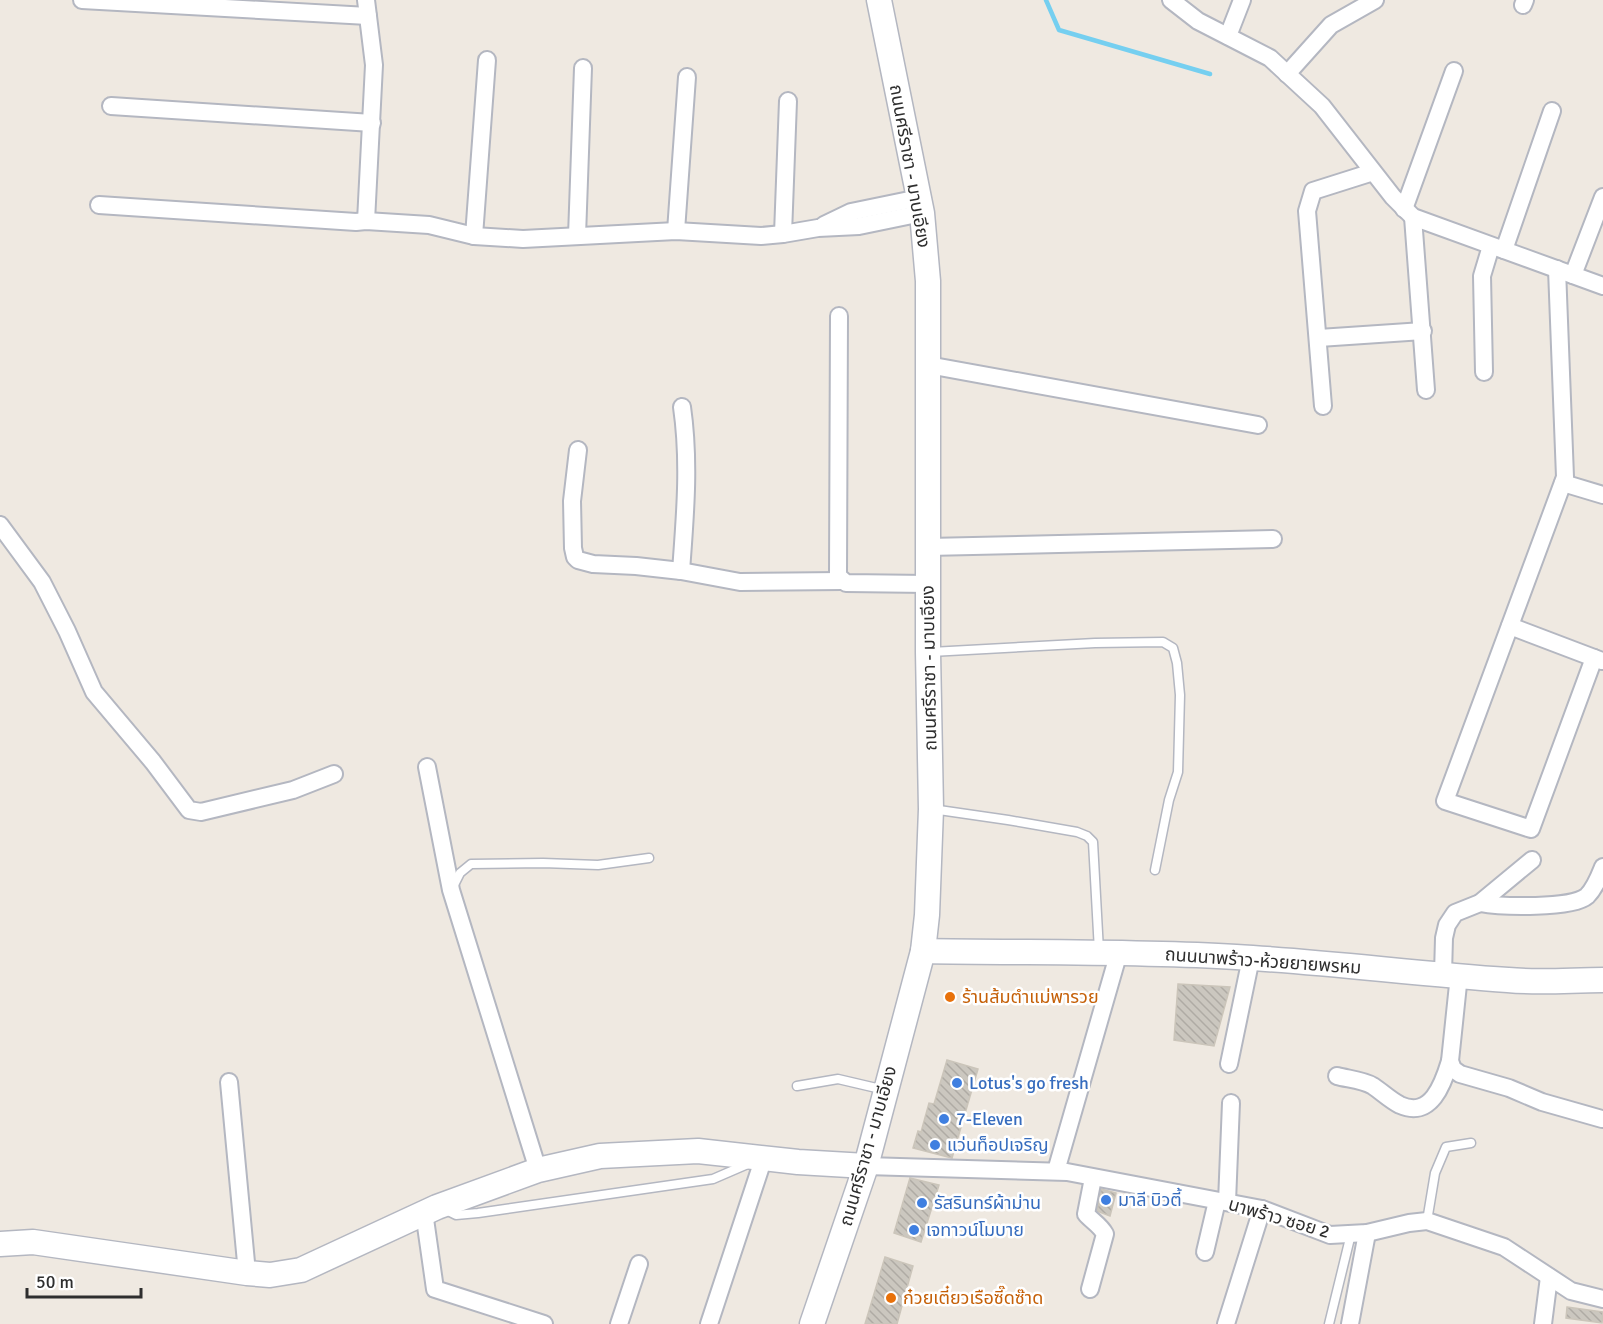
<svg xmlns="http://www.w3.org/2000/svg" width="1603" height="1324" font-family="Signika,'Noto Sans Thai',sans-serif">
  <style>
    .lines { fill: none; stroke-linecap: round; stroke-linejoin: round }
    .stream { stroke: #75cff0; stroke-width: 4.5 }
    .building { fill: url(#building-back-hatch); stroke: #cbc5ba; stroke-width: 1.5 }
    .lane-casing { stroke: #b4b7c1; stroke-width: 11 }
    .street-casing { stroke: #b4b7c1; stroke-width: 20 }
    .secondary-casing { stroke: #b4b7c1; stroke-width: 27 }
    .lane { stroke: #fff; stroke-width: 8 }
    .street { stroke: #fff; stroke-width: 16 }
    .secondary { stroke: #fff; stroke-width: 24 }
    .food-dot { fill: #e8710a; stroke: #fff; stroke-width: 2 }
    .shop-dot { fill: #3f7fe0; stroke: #fff; stroke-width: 2 }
    .labels { text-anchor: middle; stroke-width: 5; stroke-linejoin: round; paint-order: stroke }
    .street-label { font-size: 18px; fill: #2e2e2e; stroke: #fff }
    .food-label { font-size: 18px; fill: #c56008; stroke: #fff; text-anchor: start }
    .shop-label { font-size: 18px; fill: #366cbe; stroke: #fff; text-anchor: start }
  </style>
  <defs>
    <pattern id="building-back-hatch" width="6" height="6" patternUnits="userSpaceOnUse" patternTransform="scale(1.5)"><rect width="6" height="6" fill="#cbc7bf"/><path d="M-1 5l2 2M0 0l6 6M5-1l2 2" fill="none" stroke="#afaba4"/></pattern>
  </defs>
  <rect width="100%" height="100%" fill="#efe9e1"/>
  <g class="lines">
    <path class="stream" d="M1046,0L1059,30L1210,74"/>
  </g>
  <g class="building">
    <path d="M1178,984L1230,987L1214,1046L1174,1040Z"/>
    <path d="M947,1060L978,1069L952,1158L913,1148L918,1131L921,1132L929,1103L934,1104Z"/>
    <path d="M910,1178L939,1185L921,1242L894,1233Z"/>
    <path d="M1101,1189L1116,1193L1110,1216L1097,1211Z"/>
    <path d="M885,1257L913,1266L897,1324H865Z"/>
    <path d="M1567,1307L1603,1312L1602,1323L1566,1318Z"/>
  </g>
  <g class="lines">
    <g class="lane-casing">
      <g id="lane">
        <path d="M931,652L1095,643L1163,642L1173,648L1177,663L1180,695L1178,772L1169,800L1155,870"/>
        <path d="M932,809L1008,820L1077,832L1087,836L1093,842L1099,951"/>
        <path d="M453,887L460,873L471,864L543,863L598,865L649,858"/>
        <path d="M797,1086L838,1079L885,1090"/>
        <path d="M446,1210L456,1215L478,1213L713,1179L750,1163"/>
        <path d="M1427,1221L1435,1173L1446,1147L1471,1143"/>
        <path d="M1329,1324L1351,1234"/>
      </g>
    </g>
    <g class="street-casing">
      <g id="street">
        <path d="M82,0L368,16"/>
        <path d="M1171,0L1198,21L1270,58L1322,106L1393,197L1413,217L1603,286"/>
        <path d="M1523,5L1525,0"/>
        <path d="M1228,36L1242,0"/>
        <path d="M1287,74L1331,25L1375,0"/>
        <path d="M111,106L372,123"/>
        <path d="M99,205L356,222L366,221L429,225L474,236L523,239L676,231L761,236L783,234L818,228L859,226L922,213"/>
        <path d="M1404,209L1454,71"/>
        <path d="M1413,217L1426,390"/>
        <path d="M366,221L374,65L366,0"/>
        <path d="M824,225L851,212L919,198"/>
        <path d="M676,231L687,77"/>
        <path d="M783,234L788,101"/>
        <path d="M474,236L487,60"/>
        <path d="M577,236L583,68"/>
        <path d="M1504,250L1552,111"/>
        <path d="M1557,269L1565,477L1445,801L1531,829L1594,658"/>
        <path d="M1573,275L1603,197"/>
        <path d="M839,316L838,576L846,583L928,584"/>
        <path d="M1319,338L1423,331"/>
        <path d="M928,365L1258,425"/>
        <path d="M1484,372L1482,276L1491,246"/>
        <path d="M1323,406L1307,211L1313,191L1373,172"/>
        <path d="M578,450L572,501L573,548L575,557L578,560L593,564L636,566L681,571L740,582L842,581"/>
        <path d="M1563,483L1603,495"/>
        <path d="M0,525L42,582L67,631L94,692L153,762L189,810L201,812L293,790L334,774"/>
        <path d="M928,547L1273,539"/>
        <path d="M681,571C685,517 690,462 682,407"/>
        <path d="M1510,626L1602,661"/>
        <path d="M427,767L451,890L538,1170"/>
        <path d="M1480,903C1501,907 1572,909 1587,896C1595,888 1599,877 1603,867"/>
        <path d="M1443,974L1444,938L1447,925L1455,913L1480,903L1532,860"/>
        <path d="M1459,975L1450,1061L1453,1069L1460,1074L1509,1088L1542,1102L1602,1119"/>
        <path d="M1229,1064L1251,958"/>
        <path d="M1337,1076C1348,1079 1363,1080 1373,1086C1382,1092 1390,1100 1400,1105C1431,1119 1443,1084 1450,1061"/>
        <path d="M229,1082L247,1273"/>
        <path d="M866,1166L1067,1172L1262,1209L1330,1235L1367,1233L1409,1223L1427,1221L1504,1247L1571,1291L1603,1299"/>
        <path d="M1056,1171L1119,952"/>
        <path d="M1227,1202L1231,1103"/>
        <path d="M424,1212L435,1289L544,1324"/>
        <path d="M1205,1252L1217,1201"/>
        <path d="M1090,1289L1105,1234C1100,1225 1092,1221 1086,1214L1093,1178"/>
        <path d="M619,1324L639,1264"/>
        <path d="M709,1324L764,1157"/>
        <path d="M1226,1324L1262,1209"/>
        <path d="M1350,1324L1367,1233"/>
        <path d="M1543,1324L1549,1277"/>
      </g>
    </g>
    <g class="secondary-casing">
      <g id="secondary">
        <path d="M923,951C1027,953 1132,951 1236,957C1327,962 1417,974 1508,980C1539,983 1572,980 1603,980"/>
        <path d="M0,1244L33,1242L247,1273L270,1275L301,1270L437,1207L538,1170L600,1156L698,1151L798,1162L866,1166"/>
        <path d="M812,1324L866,1166L923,951L927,915L931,809L928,652V281L922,213L879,0"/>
      </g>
    </g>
    <use href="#lane" class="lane"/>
    <use href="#street" class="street"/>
    <use href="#secondary" class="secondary"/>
  </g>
  <g class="food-dot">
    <circle cx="950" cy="997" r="6"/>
    <circle cx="891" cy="1298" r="6"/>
  </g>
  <g class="shop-dot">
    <circle cx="957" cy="1083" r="6"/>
    <circle cx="944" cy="1119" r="6"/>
    <circle cx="935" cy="1145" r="6"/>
    <circle cx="1106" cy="1200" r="6"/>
    <circle cx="922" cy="1203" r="6"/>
    <circle cx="914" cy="1230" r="6"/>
  </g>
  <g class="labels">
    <g class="street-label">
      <text transform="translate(910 166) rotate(80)" y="6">ถนนศรีราชา - มาบเอียง</text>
      <text transform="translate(929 668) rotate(-91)" y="6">ถนนศรีราชา - มาบเอียง</text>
      <text transform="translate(1263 961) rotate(4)" y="6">ถนนนาพร้าว-ห้วยยายพรหม</text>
      <text transform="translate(868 1146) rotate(-74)" y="6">ถนนศรีราชา - มาบเอียง</text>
      <text transform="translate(1279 1218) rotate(16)" y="6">นาพร้าว ซอย 2</text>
    </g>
    <g class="food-label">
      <text x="962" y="1003">ร้านส้มตำแม่พารวย</text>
      <text x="903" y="1304">ก๋วยเตี๋ยวเรือซี๊ดซ๊าด</text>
    </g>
    <g class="shop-label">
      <text x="969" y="1089">Lotus's go fresh</text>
      <text x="956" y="1125">7-Eleven</text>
      <text x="947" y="1151">แว่นท็อปเจริญ</text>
      <text x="1118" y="1206">มาลี บิวตี้</text>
      <text x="934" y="1209">รัสรินทร์ผ้าม่าน</text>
      <text x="926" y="1236">เจทาวน์โมบาย</text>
    </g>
  </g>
  <path d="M27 1288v9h114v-9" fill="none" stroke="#2e2e2e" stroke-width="3"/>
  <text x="36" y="1288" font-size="18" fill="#2e2e2e" stroke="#ffffff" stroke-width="4.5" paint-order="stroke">50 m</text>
</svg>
